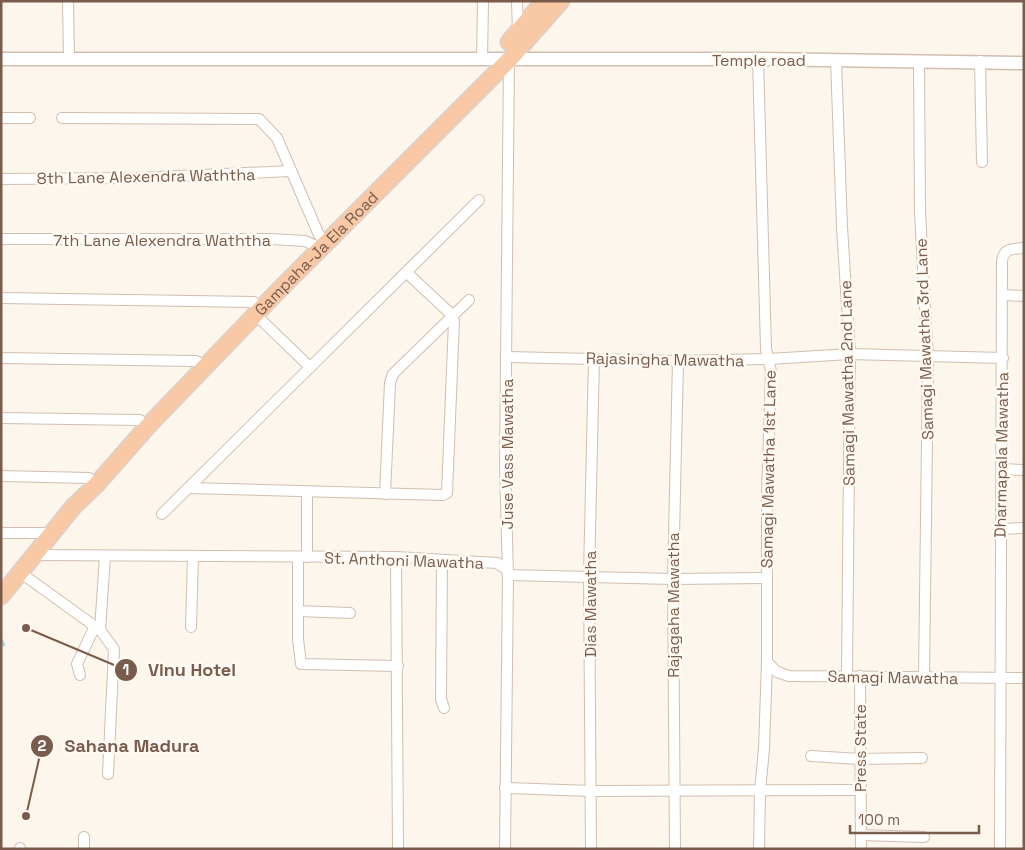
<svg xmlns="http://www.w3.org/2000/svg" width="1025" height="850" font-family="'Space Grotesk',sans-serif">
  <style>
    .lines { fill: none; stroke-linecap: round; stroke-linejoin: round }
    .stream { stroke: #a5d3da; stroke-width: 2.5 }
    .minor-casing { stroke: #d1beb0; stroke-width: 12 }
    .tertiary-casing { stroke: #d1beb0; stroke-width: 15 }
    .trunk-casing { stroke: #dad1cd; stroke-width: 19 }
    .minor { stroke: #fff; stroke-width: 10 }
    .tertiary { stroke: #fff; stroke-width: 12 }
    .trunk { stroke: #f9c8a4; stroke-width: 16 }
    .labels { text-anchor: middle; stroke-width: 5; stroke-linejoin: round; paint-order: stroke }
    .street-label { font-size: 16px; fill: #7a5c4d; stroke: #fffaf3 }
    .leader { fill: none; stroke: #7a5c4d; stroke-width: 2 }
    .callout-dot { fill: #7a5c4d; stroke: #fffaf3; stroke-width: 2 }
    .mark-label { font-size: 15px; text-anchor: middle; font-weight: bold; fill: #fff }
    .callout-label { font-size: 18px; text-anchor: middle; font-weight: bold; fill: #7a5c4d; stroke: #fffaf3; stroke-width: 5; stroke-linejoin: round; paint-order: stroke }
  </style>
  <rect width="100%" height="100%" fill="#fdf6ec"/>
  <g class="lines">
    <path class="stream" d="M1,639L4,645"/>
    <g class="minor-casing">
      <g id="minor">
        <path d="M68,1L69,59"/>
        <path d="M517,1L518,32"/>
        <path d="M758,59L766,349L771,371L767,495V662L764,749L760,791L759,849"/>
        <path d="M482,60L483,1"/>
        <path d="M836,60L842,227L850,354L847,675"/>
        <path d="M919,61L920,212L928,362L924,677"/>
        <path d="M980,61L982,162"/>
        <path d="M1,118H30"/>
        <path d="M62,118L259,119L277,138L319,235L326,243"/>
        <path d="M1,179L135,178L291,171"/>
        <path d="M1,239H271L305,241L320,248"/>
        <path d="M1003,295L1024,296"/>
        <path d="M1,298L254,302"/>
        <path d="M255,314L310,367"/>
        <path d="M506,357L678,361L769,359L850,354L1003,358"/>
        <path d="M1,358L196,361L205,366"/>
        <path d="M1,418L140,420"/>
        <path d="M1002,469L1024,470"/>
        <path d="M1,476L89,478"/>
        <path d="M188,488L443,495L447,493L454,321L452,315L406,272"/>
        <path d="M385,494L390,383L393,374L469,300"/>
        <path d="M162,514L479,200"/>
        <path d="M1000,529L1024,528"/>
        <path d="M1,533H52"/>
        <path d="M36,555L396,557L497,563L506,569L508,575"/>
        <path d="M298,557V639L301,664L398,666"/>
        <path d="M307,557V492"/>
        <path d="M396,557L398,849"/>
        <path d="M442,560L441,699L444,708"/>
        <path d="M21,573L100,630L114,649L108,774"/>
        <path d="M508,575L673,579L766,578"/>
        <path d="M298,611L350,613"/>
        <path d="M191,627L193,557"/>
        <path d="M100,630L105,556"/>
        <path d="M767,662L777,672L789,676L1024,678"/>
        <path d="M80,675L77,664L95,626"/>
        <path d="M860,676L861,849"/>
        <path d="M811,756L860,759L922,758"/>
        <path d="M505,788L591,791L860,790"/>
        <path d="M861,835L924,837"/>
        <path d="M20,849V848"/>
        <path d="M84,849V837"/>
        <path d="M505,849L508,575L505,465L509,60"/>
        <path d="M591,849L589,575L594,358"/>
        <path d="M675,849L673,579L678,361"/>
        <path d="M1000,849L1002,261C1004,248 1012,249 1024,248"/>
      </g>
    </g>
    <g class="tertiary-casing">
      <path id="tertiary" d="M1,59H758L1024,63"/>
    </g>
    <g class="trunk-casing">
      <g id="trunk">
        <path d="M509,42L544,1"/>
        <path id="s1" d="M1,596L74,506L96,485L148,426L279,290L509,60L561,1"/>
      </g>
    </g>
    <use href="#minor" class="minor"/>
    <use href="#tertiary" class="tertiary"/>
    <use href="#trunk" class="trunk"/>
  </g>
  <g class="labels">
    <g class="street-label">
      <text x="759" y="66">Temple road</text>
      <text transform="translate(146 176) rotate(-1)" y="6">8th Lane Alexendra Waththa</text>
      <text x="162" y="246">7th Lane Alexendra Waththa</text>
      <text dy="6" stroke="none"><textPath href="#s1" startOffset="466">Gampaha-Ja Ela Road</textPath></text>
      <text transform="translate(924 339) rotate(-92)" y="6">Samagi Mawatha 3rd Lane</text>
      <text transform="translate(665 359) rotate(1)" y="6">Rajasingha Mawatha</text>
      <text transform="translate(847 383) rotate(-91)" y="6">Samagi Mawatha 2nd Lane</text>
      <text transform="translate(507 454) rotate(-90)" y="6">Juse Vass Mawatha</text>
      <text transform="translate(1001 455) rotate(-89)" y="6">Dharmapala Mawatha</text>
      <text transform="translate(768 469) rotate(-89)" y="6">Samagi Mawatha 1st Lane</text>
      <text transform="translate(404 560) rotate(2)" y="6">St. Anthoni Mawatha</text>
      <text transform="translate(590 604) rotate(-90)" y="6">Dias Mawatha</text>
      <text transform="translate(673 605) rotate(-90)" y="6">Rajagaha Mawatha</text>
      <text transform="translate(893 677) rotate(1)" y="6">Samagi Mawatha</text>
      <text transform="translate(860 748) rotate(-90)" y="6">Press State</text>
    </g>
  </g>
  <path class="leader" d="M26 628L126 670M26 816L42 746"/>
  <g class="callout-dot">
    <circle cx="26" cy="628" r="5"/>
    <circle cx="26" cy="816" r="5"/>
    <circle cx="126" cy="670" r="12"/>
    <circle cx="42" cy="746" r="12"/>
  </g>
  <g class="mark-label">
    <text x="126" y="675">1</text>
    <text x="42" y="751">2</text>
  </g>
  <g class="callout-label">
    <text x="192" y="676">Vinu Hotel</text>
    <text x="132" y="752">Sahana Madura</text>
  </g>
  <rect width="1025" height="850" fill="none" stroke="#7a5c4d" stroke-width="5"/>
  <path d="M850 825v8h129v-8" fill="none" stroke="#7a5c4d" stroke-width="2.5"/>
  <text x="858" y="825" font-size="15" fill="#7a5c4d" stroke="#fffaf3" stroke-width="4" paint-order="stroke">100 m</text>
</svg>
